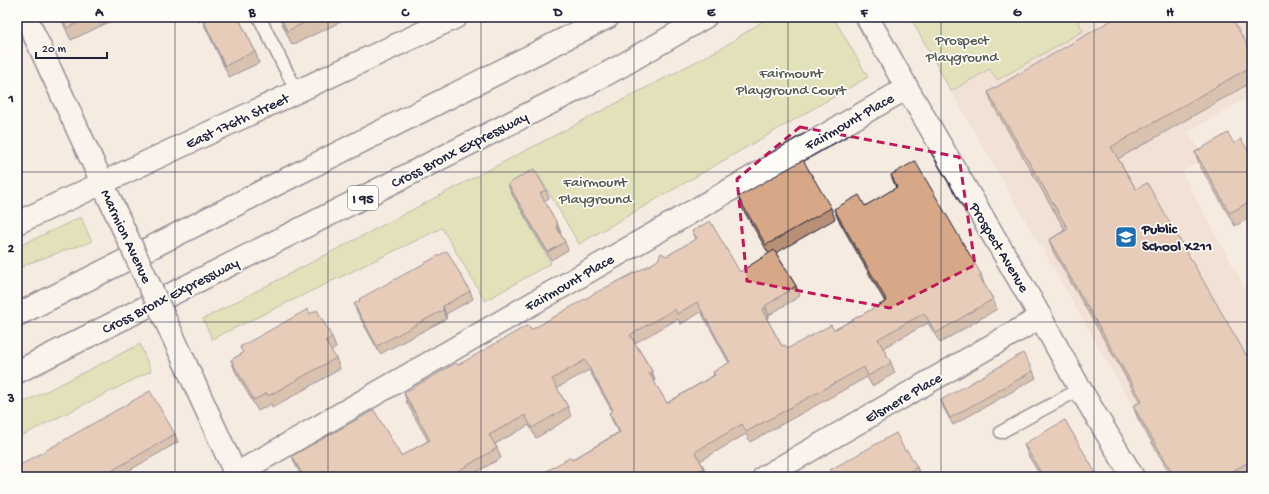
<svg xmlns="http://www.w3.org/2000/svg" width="1269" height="494" font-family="'Gochi Hand',sans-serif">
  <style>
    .built { fill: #ecd7c6 }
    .green { fill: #cad589; stroke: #767c62 }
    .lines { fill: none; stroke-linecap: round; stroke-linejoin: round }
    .lane-casing { stroke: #22223b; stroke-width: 15 }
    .street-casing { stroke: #22223b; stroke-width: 25 }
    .highway-casing { stroke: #22223b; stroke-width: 25 }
    .lane { stroke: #fdfcf7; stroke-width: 12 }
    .street { stroke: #fdfcf7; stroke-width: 22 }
    .highway { stroke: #fdfcf7; stroke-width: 22 }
    .street-bridge-casing { stroke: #22223b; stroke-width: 25; stroke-linecap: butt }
    .street-bridge { stroke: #fdfcf7; stroke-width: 22 }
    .wall { fill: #b89075; stroke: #22223b; fill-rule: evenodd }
    .shaded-wall { fill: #96765f; stroke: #22223b }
    .building { fill: #d6a888; stroke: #22223b; fill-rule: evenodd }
    .marked { fill: none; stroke: #c2185b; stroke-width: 3; stroke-dasharray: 8 5; stroke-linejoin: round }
    .grid { fill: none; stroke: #22223b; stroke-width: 1; stroke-opacity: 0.55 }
    .labels { text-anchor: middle; stroke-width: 3.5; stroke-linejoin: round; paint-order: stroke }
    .shield { fill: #fdfcf7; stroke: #646373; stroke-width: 1 }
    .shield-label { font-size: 14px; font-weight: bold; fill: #22223b }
    .park-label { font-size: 15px; fill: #545852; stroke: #fdfcf7 }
    .street-label { font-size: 15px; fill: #22223b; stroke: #fdfcf7 }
    .poi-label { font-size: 15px; font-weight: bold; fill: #22223b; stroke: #fdfcf7; text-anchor: start }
    .neatline { fill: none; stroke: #22223b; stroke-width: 1.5 }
    .grid-label { font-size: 13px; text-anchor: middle; font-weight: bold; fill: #22223b }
  </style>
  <rect width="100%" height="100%" fill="#f5ebe1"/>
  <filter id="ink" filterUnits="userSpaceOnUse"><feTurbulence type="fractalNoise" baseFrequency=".025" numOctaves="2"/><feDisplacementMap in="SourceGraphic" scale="8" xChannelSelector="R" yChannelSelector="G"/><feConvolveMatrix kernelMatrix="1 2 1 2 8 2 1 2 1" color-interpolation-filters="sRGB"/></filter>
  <g filter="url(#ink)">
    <path class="built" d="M1085,17H1252V95L1188,132L1205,158L1182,172L1252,301V345L1137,414L951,91L990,68L997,80L1083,30L1077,21Z"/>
    <g class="green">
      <path d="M769,17H833L868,77L579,244L539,176L510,191L551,263L485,301L442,228L212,339L203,319L722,48Z"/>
      <path d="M910,17H1085L1078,21L1083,31L997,80L990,69L951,91Z"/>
      <path d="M81,217L92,242L66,250L27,264L17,270V247Z"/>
      <path d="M140,344L151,371L17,438V406Z"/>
    </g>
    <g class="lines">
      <g class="lane-casing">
        <g id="lane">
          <path d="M259,17L297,92"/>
          <path d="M1001,432L1080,389"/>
        </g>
      </g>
      <g class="street-casing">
        <g id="street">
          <path d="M26,17L123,228"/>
          <path d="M867,17L907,88L1031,300L1080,389L1133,477"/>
          <path d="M17,223L456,17"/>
          <path d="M170,330L237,477"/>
          <path d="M231,477L907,88"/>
          <path d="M764,477L1041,317"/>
        </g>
      </g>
      <g class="highway-casing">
        <g id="highway">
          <path d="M17,315L608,17"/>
          <path d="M17,372L582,87L621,66L705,17"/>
        </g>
      </g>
      <use href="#lane" class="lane"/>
      <use href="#street" class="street"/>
      <use href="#highway" class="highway"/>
      <g class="street-bridge-casing">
        <path id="street-bridge" d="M123,228L170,330"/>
      </g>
      <use href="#street-bridge" class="street-bridge"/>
    </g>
    <g class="wall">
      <path d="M60,17H120L71,40Z"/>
      <path d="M196,17H238L255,51L259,63L229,77L202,20L198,22Z"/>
      <path d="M279,17H351L292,45Z"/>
      <path d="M1252,53V82L1118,159L1136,189L1246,355L1252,352V475L1249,477H1172L1138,419L1133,406L1140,402L1054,253L1049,240L1065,230L993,105L988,92Z"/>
      <path d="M1234,144L1252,157V217L1235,226L1200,166L1195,152Z"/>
      <path d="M891,175L981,274L984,284L993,299L997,309L940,343L928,323L883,348L891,363L895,373L872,386L867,377L750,442L746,434L700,461L704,468L707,477H536L572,460L619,432L613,422L609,413L612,411L589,370L557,388L568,407L571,417L536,438L529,425L495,444L497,448L501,458L468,477H302L296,466L292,456H401L428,441L407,403L404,393L458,365L531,330L667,256L696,239L692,231L740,272L769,254L742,208L738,197L831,208L835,219L776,253L796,286L800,296L769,315V317L767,319L782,346L787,349L834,330L885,302L838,219L834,209L865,206L896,188ZM701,312L729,363L713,372L714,375L667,403L654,382L655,381L652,371L635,343L678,319L681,324Z"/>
      <path d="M508,184L546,190L549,198L544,201L561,233H560L565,242L568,250L551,260L511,192Z"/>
      <path d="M470,291L473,299L446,314V319L380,354L357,312L354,304L360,301L359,299Z"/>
      <path d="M332,337L336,348L331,351L336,358L340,369L272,408L271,404L258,411L235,371L231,360L243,353L240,347Z"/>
      <path d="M1033,371L1036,378L953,425L943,407L941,400Z"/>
      <path d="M175,434L178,442L118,477H17Z"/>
      <path d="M1024,444L1098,477H1041L1028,455Z"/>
      <path d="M905,451L917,467L920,475L916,477H833L830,470Z"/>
    </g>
    <g class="shaded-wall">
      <path d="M558,225L561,233L559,234L556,226Z"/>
      <path d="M443,306L446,314V319L443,310Z"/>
      <path d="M766,307L769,317L765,320L762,310Z"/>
      <path d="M652,371L655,381L652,383L649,373Z"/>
    </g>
    <g class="building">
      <path d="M62,17H91L67,28Z"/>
      <path d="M202,17H238L255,51L225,66Z"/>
      <path d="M281,17H317L287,31Z"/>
      <path d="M1117,17H1231L1252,53V66L1111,147L1136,189L1147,183L1246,355L1252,352V460L1222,477H1175L1133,406L1142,401L1049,240L1068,229L988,92Z"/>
      <path d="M1228,133L1234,144L1241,139L1252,157V200L1230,213L1195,152Z"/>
      <path d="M803,160L831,208L766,245L738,197Z"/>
      <path d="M915,161L981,274L979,276L993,299L936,333L924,313L878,339L891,363L868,376L864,367L746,432L742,424L695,452L704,468L689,477H536L571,457L572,460L620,432L609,413L613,410L585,360L552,379L568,407L532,428L525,415L489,435L497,448L448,477H304L292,456L374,410L401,456L430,440L404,393L456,363L458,365L528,325L531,330L597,292L650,265L658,260L661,253L667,256L697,238L692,231L710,221L740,272L774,250L796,286L765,306L766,307L762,310L782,346L785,345L787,349L831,325L834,330L887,301L834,209L859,195L865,206L897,187L891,175ZM697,302L730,362L713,372L715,375L667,403L649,373L652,371L630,335L675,309L677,314Z"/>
      <path d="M534,169L546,190L540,193L558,225L556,226L565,242L548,252L508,184Z"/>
      <path d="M447,251L470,291L443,306V310L377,346L354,304L360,301L359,299Z"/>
      <path d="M1252,278V287L1248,280Z"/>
      <path d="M308,309L310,314L317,310L332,337L325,341L336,358L268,396L267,393L254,400L231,360L243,353L240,347Z"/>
      <path d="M1023,353L1033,371L950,418L941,400Z"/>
      <path d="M150,391L175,434L113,470L117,477H17V467Z"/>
      <path d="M1065,420L1098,477H1041L1043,476L1024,444Z"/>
      <path d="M896,433L905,451L907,450L917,467L899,477H834L830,470Z"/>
    </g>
  </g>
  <path d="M0 0H1269V494H0ZM800,127L959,157L975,265L890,308L747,281L737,179Z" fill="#f5ebe1" fill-opacity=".55" fill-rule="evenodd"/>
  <path class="marked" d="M800,127L959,157L975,265L890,308L747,281L737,179Z"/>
  <path class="grid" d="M175,17V477M328,17V477M481,17V477M634,17V477M788,17V477M941,17V477M1094,17V477M17,172H1252M17,322H1252"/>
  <defs>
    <g id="school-square" transform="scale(1.15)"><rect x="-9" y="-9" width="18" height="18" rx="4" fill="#1f6fb2" stroke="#fdfcf7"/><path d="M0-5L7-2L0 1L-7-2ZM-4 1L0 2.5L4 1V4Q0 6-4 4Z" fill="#fff"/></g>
  </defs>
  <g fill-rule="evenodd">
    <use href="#school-square" x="1126" y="237"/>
  </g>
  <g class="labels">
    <rect class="shield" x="348" y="186" width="30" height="24" rx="3"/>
    <g class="shield-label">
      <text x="363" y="203">I 95</text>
    </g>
    <g class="park-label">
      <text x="962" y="44">Prospect<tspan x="962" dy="17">Playground</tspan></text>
      <text x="791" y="77">Fairmount<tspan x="791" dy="17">Playground Court</tspan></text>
      <text x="595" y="186">Fairmount<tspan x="595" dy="17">Playground</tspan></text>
    </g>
    <g class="street-label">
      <text transform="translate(237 120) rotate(-25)" y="5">East 176th Street</text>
      <text transform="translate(849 121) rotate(-30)" y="5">Fairmount Place</text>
      <text transform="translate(459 149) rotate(-27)" y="5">Cross Bronx Expressway</text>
      <text transform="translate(127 236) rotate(65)" y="5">Marmion Avenue</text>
      <text transform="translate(1000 247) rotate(59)" y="5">Prospect Avenue</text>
      <text transform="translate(569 282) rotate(-30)" y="5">Fairmount Place</text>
      <text transform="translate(170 295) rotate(-27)" y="5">Cross Bronx Expressway</text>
      <text transform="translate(903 397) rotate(-30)" y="5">Elsmere Place</text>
    </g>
    <g class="poi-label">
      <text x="1142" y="233">Public<tspan x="1142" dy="17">School X211</tspan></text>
    </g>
  </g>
  <rect width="1269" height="494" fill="none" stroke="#fdfcf7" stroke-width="44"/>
  <path d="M36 52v6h71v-6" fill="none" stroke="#22223b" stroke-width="2"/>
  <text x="42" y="52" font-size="12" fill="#22223b" stroke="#fdfcf7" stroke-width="3" paint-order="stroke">20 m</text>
  <rect x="22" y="22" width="1225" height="450" class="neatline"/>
  <g class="grid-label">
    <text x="99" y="16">A</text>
    <text x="252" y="16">B</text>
    <text x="405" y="16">C</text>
    <text x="558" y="16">D</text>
    <text x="711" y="16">E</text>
    <text x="864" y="16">F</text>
    <text x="1017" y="16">G</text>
    <text x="1170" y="16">H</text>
    <text x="11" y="102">1</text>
    <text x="11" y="252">2</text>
    <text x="11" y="402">3</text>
  </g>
</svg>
